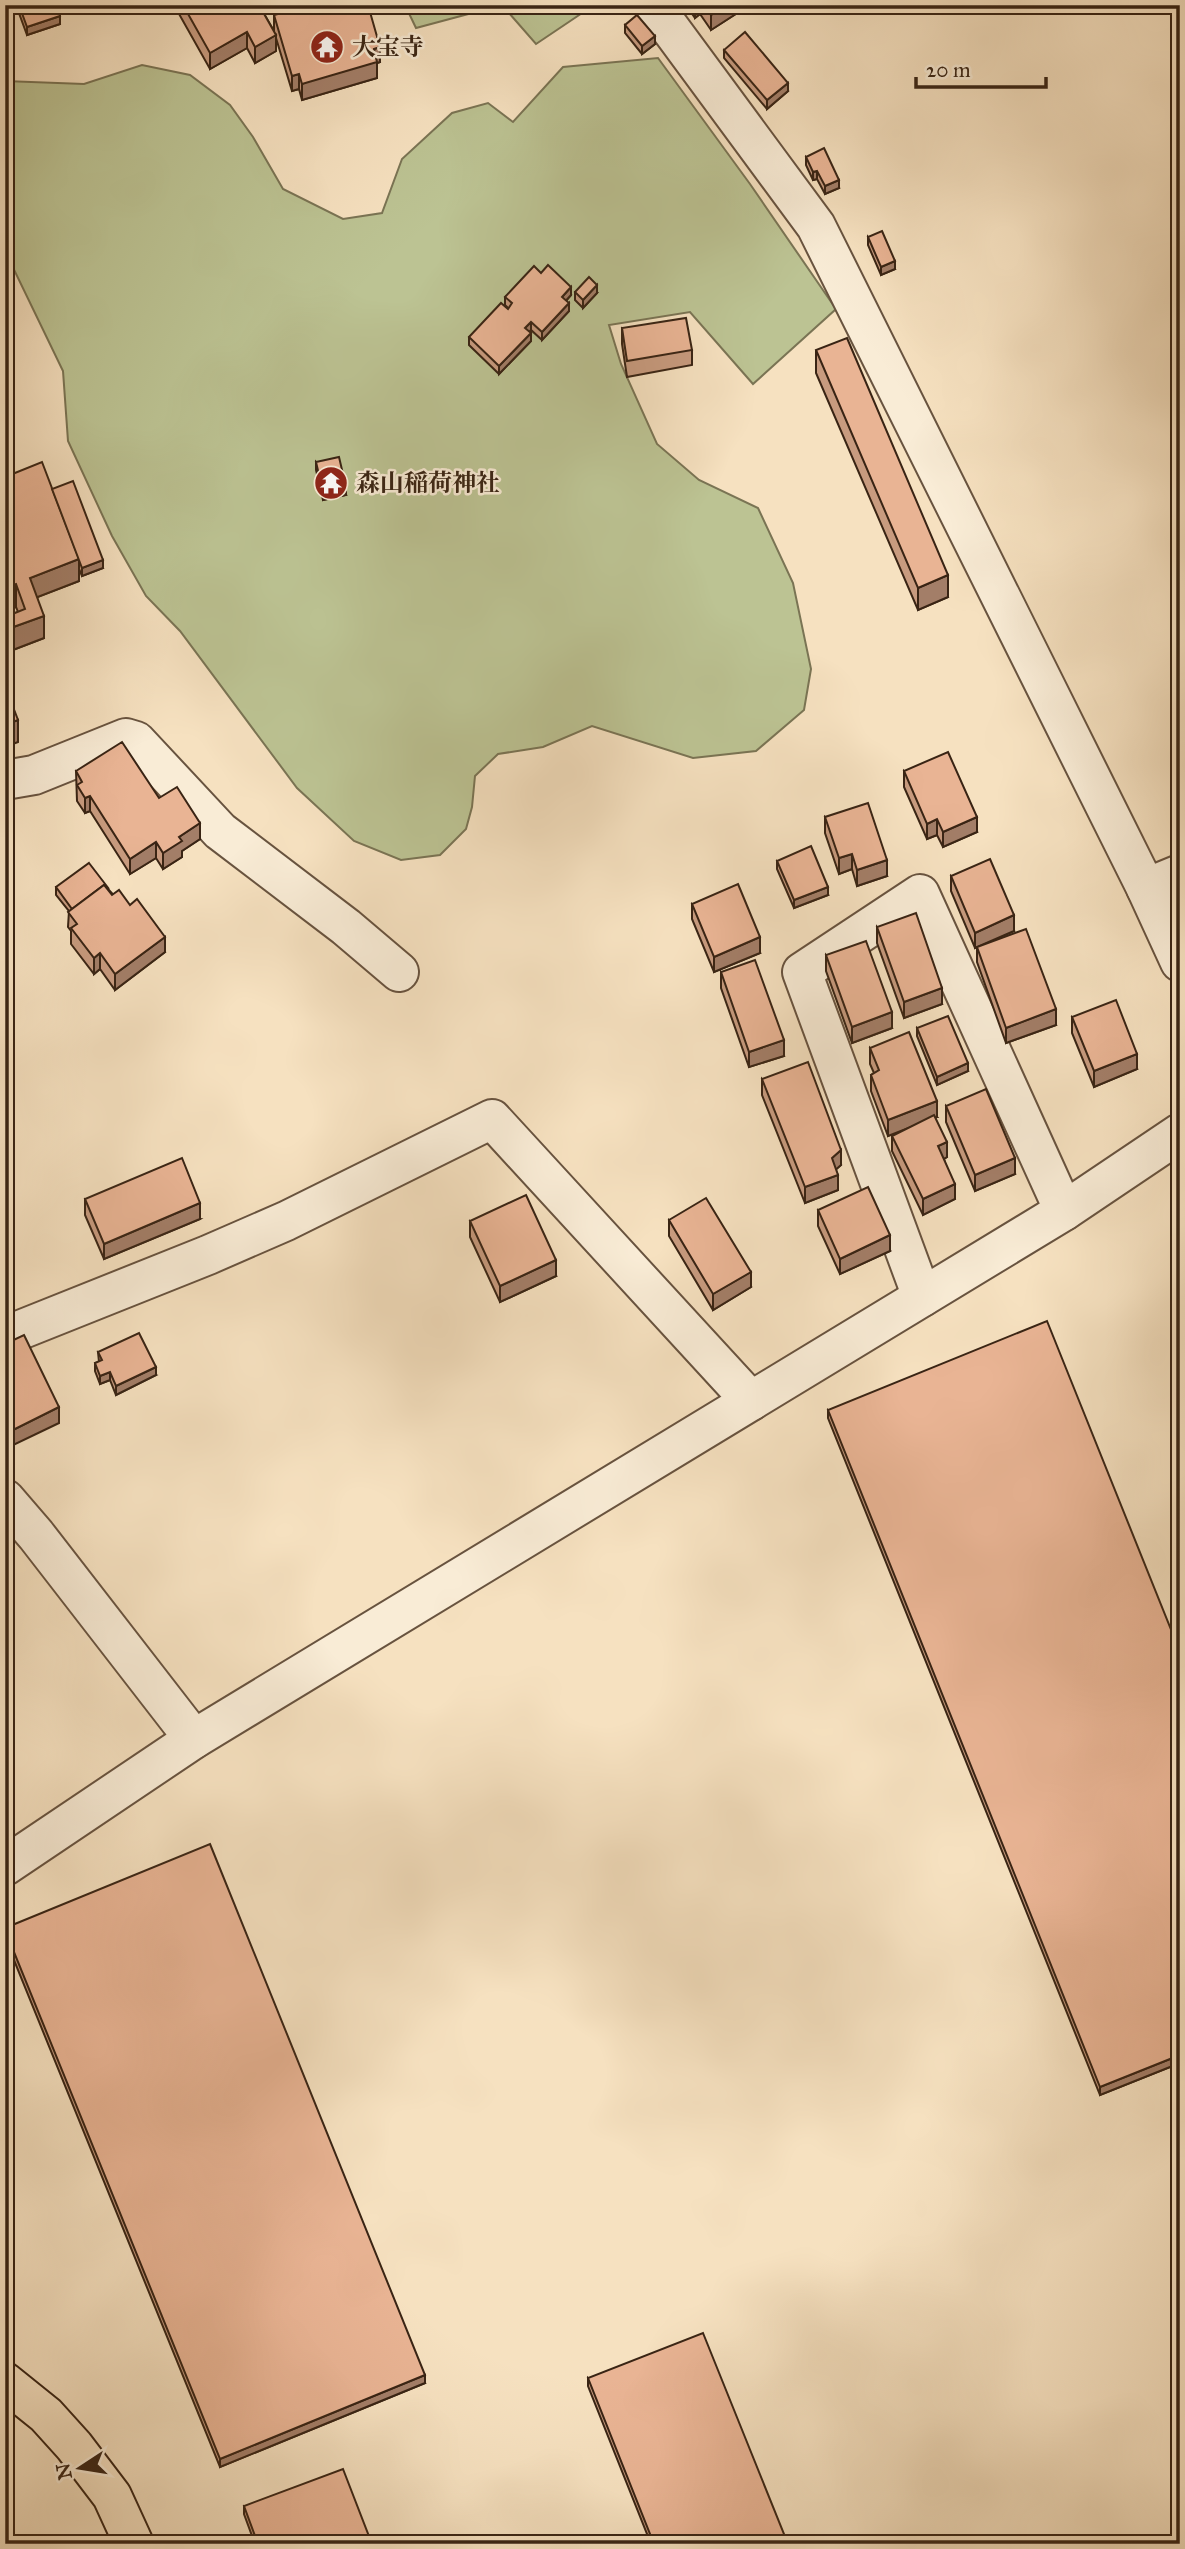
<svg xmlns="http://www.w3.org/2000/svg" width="1185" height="2549" font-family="'IM FELL Great Primer','Noto Serif JP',serif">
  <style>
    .green { fill: #bcc393; stroke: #7a7454; stroke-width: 2 }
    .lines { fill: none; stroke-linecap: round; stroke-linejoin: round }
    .minor-casing { stroke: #68533f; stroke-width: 42 }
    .major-casing { stroke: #392414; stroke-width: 42 }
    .minor { stroke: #f9ecd6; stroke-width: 38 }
    .major { stroke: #f6e1c0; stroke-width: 38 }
    .wall { fill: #c89b7f; stroke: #392414; stroke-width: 2 }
    .shaded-wall { fill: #a37e68; stroke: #392414; stroke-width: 2 }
    .building { fill: #e9b494; stroke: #392414; stroke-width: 2 }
    .labels { text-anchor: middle; stroke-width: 5; stroke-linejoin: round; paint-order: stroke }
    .poi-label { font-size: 24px; font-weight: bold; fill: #392414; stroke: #f9ecd6; text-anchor: start }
  </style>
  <rect width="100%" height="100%" fill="#f6e1c0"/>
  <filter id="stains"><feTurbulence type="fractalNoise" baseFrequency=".00286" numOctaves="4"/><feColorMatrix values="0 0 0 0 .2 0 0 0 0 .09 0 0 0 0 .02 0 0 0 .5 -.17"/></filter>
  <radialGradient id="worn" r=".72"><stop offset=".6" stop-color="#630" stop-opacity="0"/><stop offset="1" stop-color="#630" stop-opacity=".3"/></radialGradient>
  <g class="green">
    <path d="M405,5H502L416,28Z"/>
    <path d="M502,5H594L536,44Z"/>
    <path d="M658,58L750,184L836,309L753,384L690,312L609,325L621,364L657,444L699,480L758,508L793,583L811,669L804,710L756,751L693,758L592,726L543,747L498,754L475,776L472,807L466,829L440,855L401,860L354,841L297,788L180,631L146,596L112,536L68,441L63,371L5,251V81L84,84L142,65L190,75L230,105L253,137L283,189L343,219L382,213L402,159L452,113L488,103L513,122L563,67Z"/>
  </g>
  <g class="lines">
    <g class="minor-casing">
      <g id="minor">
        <path d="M653,5L816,226L1146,888L1180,962"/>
        <path d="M5,780L34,775L126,738L136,741L220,831L346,927L399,972"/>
        <path d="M1146,888L1180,874"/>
        <path d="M922,1297L802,972L920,894L1064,1211"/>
        <path d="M5,1336L208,1255L286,1221L492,1119L751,1401"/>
        <path d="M5,1499L36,1535L194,1739"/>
        <path d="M5,1866L194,1739L1064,1211L1180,1133"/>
      </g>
    </g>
    <g class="major-casing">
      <path id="major" d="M5,2382L46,2415L74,2446L112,2496L134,2544"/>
    </g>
    <use href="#minor" class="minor"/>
    <use href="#major" class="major"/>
  </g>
  <g class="wall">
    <path d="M16,5H57L60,24L27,35Z"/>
    <path d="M174,5H259L274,31V15L293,10V5H368L380,62L377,63V78L302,100L299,89L292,91L276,38V51L255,63L247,48L210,69Z"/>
    <path d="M686,5H742V10L711,30L700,14L695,18Z"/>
    <path d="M625,25L655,44L642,54L625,33Z"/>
    <path d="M724,50L788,91L767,109L724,58Z"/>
    <path d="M806,157L839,188L825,194L817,179L813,180L806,165Z"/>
    <path d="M868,237L895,269L881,275L868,245Z"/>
    <path d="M541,273L571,295L566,301L569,311L542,340L531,330L529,332L531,341L499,374L469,345V337L508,309V308L505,305V297Z"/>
    <path d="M575,292L597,293L583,308L575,300Z"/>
    <path d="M622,328L692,350V365L627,377L622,344Z"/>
    <path d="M816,350L948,597L918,610L816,373Z"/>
    <path d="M316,462L346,495L323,500L316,470Z"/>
    <path d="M5,477L52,489L103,568L82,576L79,569V581L37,597L44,638L5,653V617L18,612L16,607L5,610Z"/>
    <path d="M76,771L159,798L200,839L182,851V857L163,869L156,858L130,874L90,811L85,813L77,801Z"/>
    <path d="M904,771L977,832L943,847L937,835L927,839L904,787Z"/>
    <path d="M825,817L887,876L857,886L852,869L839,874L825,833Z"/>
    <path d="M777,861L828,895L794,908L777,869Z"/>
    <path d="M951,876L1014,931L986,943L1056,1025L1006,1043L977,962V947L975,948L951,891Z"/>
    <path d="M56,887L109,890L165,952L115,990L100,969L94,974L71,944V931L68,927L69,911L56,895Z"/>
    <path d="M692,904L760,953L714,972L692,919Z"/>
    <path d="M877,927L942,1004L904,1018L877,943Z"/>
    <path d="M826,955L892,1028L852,1043L826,971Z"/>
    <path d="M721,972L784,1056L749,1067L721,988Z"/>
    <path d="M1072,1017L1137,1069L1094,1087L1072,1033Z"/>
    <path d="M917,1028L968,1071L937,1085L917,1036Z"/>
    <path d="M870,1048L937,1117H935L947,1157L944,1159L955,1199L923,1215L892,1151V1136L906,1129L888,1136L871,1091V1075L874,1073L870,1064Z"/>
    <path d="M762,1079L841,1165L836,1169L838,1190L805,1203L762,1095Z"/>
    <path d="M946,1106L1015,1174L975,1191L946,1122Z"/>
    <path d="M85,1199L200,1219L104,1259L85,1215Z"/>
    <path d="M818,1210L890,1251L840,1274L818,1226Z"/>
    <path d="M669,1220L751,1287L713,1310L669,1236Z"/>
    <path d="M470,1221L556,1276L500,1302L470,1237Z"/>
    <path d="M98,1352L156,1375L116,1395L110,1380L100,1384L95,1371V1363L99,1362Z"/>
    <path d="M828,1410L1180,1652V2063L1100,2095L828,1418Z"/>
    <path d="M5,1928L425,2383L220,2467L5,1938Z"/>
    <path d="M588,2378L788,2544H651L588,2386Z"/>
    <path d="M244,2506L372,2544H255L244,2514Z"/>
  </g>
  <g class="shaded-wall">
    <path d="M695,5H700V14L695,18Z"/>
    <path d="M725,5H742V10L711,30V15Z"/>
    <path d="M60,16V24L27,35V27Z"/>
    <path d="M247,32V48L210,69V53Z"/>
    <path d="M276,35V51L255,63V47Z"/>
    <path d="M655,36V44L642,54V46Z"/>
    <path d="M380,47V62L377,63V78L302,100V84L374,49Z"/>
    <path d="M299,74V89L292,91V76Z"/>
    <path d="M788,83V91L767,109V100Z"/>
    <path d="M817,171V179L813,180V172Z"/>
    <path d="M839,180V188L825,194V186Z"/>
    <path d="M895,261V269L881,275V267Z"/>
    <path d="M597,285V293L583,308V300Z"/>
    <path d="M571,287V295L562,305V297Z"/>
    <path d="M569,303V311L542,340V332Z"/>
    <path d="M531,322V330L525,336V328Z"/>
    <path d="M531,333V341L499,374V366Z"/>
    <path d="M346,487V495L323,500V492Z"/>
    <path d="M79,559V581L30,600V578Z"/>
    <path d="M103,560V568L82,576V568Z"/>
    <path d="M948,575V597L918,610V588Z"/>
    <path d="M16,584V607L5,610V588Z"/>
    <path d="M44,616V638L5,653V630Z"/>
    <path d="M18,720V742L5,747V725Z"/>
    <path d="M90,796V811L85,813V798Z"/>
    <path d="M977,817V832L943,847V832Z"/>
    <path d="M937,819V835L927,839V824Z"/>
    <path d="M200,823V839L182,851V857L163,869V853L179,837Z"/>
    <path d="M156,842V858L130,874V859Z"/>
    <path d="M852,854V869L839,874V858Z"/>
    <path d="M887,860V876L857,886V870Z"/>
    <path d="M828,887V895L794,908V900Z"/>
    <path d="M1014,915V931L975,948V933Z"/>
    <path d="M165,937V952L115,990V974Z"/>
    <path d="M760,937V953L714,972V957Z"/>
    <path d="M100,953V969L94,974V958Z"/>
    <path d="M942,988V1004L904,1018V1002Z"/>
    <path d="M1056,1009V1025L1006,1043V1028Z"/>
    <path d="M892,1012V1028L852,1043V1027Z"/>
    <path d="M784,1040V1056L749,1067V1052Z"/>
    <path d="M1137,1054V1069L1094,1087V1071Z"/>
    <path d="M968,1063V1071L937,1085V1077Z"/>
    <path d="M937,1101V1117L888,1136V1120Z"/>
    <path d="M947,1142V1157L938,1162V1146Z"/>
    <path d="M841,1150V1165L832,1173V1158Z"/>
    <path d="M1015,1158V1174L975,1191V1175Z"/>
    <path d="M838,1175V1190L805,1203V1187Z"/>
    <path d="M955,1184V1199L923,1215V1199Z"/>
    <path d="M10,1202V1217L5,1219V1204Z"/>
    <path d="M200,1203V1219L104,1259V1244Z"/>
    <path d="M890,1235V1251L840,1274V1259Z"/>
    <path d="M556,1260V1276L500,1302V1286Z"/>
    <path d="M751,1272V1287L713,1310V1294Z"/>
    <path d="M156,1367V1375L116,1395V1386Z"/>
    <path d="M110,1372V1380L100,1384V1376Z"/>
    <path d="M59,1407V1423L5,1449V1434Z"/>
    <path d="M1180,2055V2063L1100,2095V2087Z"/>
    <path d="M425,2375V2383L220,2467V2459Z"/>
  </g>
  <g class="building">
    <path d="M19,5H57L60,16L27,27Z"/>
    <path d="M183,5H259L276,35L255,47L247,32L210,53Z"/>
    <path d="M296,5H368L380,47L374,49L377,62L302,84L299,74L292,76L274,15L297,9Z"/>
    <path d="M704,5H725L711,15Z"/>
    <path d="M637,15L655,36L642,46L625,25Z"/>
    <path d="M745,32L788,83L767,100L724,50Z"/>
    <path d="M824,148L839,180L825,186L817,171L813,172L806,157Z"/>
    <path d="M882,231L895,261L881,267L868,237Z"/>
    <path d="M548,265L571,287L562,297L569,303L542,332L531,322L525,328L531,333L499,366L469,337L501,303L508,309L512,303L505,297L534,266L541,273Z"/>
    <path d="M589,277L597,285L583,300L575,292Z"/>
    <path d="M686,318L692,350L627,361L622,328Z"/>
    <path d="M847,338L948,575L918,588L816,350Z"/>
    <path d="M339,457L346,487L323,492L316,462Z"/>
    <path d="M42,462L79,559L30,578L44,616L5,630V617L25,609L16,584L5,588V477Z"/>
    <path d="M73,481L103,560L82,568L52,489Z"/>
    <path d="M5,686L18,720L5,725Z"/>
    <path d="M122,742L159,798L177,787L200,823L179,837L182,841L163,853L156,842L130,859L90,796L85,798L77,785L82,782L76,771Z"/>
    <path d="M948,752L977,817L943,832L937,819L927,824L904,771Z"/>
    <path d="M868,803L887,860L857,870L852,854L839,858L825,817Z"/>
    <path d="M811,846L828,887L794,900L777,861Z"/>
    <path d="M990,859L1014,915L975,933L951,876Z"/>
    <path d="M89,863L109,889L104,885L72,909L56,887Z"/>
    <path d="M738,884L760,937L714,957L692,904Z"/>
    <path d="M104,885L112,895L119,890L130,905L137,899L165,937L115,974L100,953L94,958L71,928L77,924L68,912Z"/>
    <path d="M916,913L942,988L904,1002L877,927Z"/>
    <path d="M1026,929L1056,1009L1006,1028L977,947Z"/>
    <path d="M866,941L892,1012L852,1027L826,955Z"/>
    <path d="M755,960L784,1040L749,1052L721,972Z"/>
    <path d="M1116,1000L1137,1054L1094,1071L1072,1017Z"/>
    <path d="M948,1016L968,1063L937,1077L917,1028Z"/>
    <path d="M909,1032L937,1101L888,1120L871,1075L879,1070L870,1048Z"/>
    <path d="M808,1062L841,1150L832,1158L838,1175L805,1187L762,1079Z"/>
    <path d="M986,1089L1015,1158L975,1175L946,1106Z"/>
    <path d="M934,1115L947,1142L938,1146L955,1184L923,1199L892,1136Z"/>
    <path d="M182,1158L200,1203L104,1244L85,1199Z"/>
    <path d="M868,1187L890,1235L840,1259L818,1210Z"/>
    <path d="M5,1192L10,1202L5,1204Z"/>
    <path d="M526,1195L556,1260L500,1286L470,1221Z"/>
    <path d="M706,1198L751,1272L713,1294L669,1220Z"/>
    <path d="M1047,1321L1180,1652V2055L1100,2087L828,1410Z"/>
    <path d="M139,1333L156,1367L116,1386L110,1372L100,1376L95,1363L102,1360L98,1352Z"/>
    <path d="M24,1335L59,1407L5,1434V1344Z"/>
    <path d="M210,1844L425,2375L220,2459L5,1930V1928Z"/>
    <path d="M703,2333L788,2544H654L588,2378Z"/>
    <path d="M343,2469L372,2544H258L244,2506Z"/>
  </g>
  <defs>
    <g id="temple-disc" transform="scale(1.75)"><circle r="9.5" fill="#8f2418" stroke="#f9ecd6"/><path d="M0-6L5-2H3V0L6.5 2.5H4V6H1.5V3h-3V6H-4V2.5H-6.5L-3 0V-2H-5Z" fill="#fff"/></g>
  </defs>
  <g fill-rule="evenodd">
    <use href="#temple-disc" x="327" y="47"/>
    <use href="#temple-disc" x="331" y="483"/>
  </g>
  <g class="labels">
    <g class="poi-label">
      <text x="352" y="55">大宝寺</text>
      <text x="356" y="491">森山稲荷神社</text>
    </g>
  </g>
  <rect width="1185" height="2549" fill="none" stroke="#f6e1c0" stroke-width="28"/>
  <rect x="7" y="7" width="1171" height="2535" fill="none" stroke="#392414" stroke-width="3.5"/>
  <rect x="14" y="14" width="1157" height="2521" fill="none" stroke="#392414" stroke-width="2"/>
  <g transform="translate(80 2468) rotate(258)" stroke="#f9ecd6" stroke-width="5" paint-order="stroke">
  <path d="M0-5L12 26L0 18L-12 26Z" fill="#392414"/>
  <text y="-10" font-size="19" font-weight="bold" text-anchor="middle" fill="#392414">N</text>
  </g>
  <path d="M916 77v10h130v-10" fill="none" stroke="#392414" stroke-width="3.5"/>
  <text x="926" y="77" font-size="21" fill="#392414" stroke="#f9ecd6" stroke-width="5" paint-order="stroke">20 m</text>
  <rect width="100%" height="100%" filter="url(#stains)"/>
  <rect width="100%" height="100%" fill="url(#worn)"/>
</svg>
